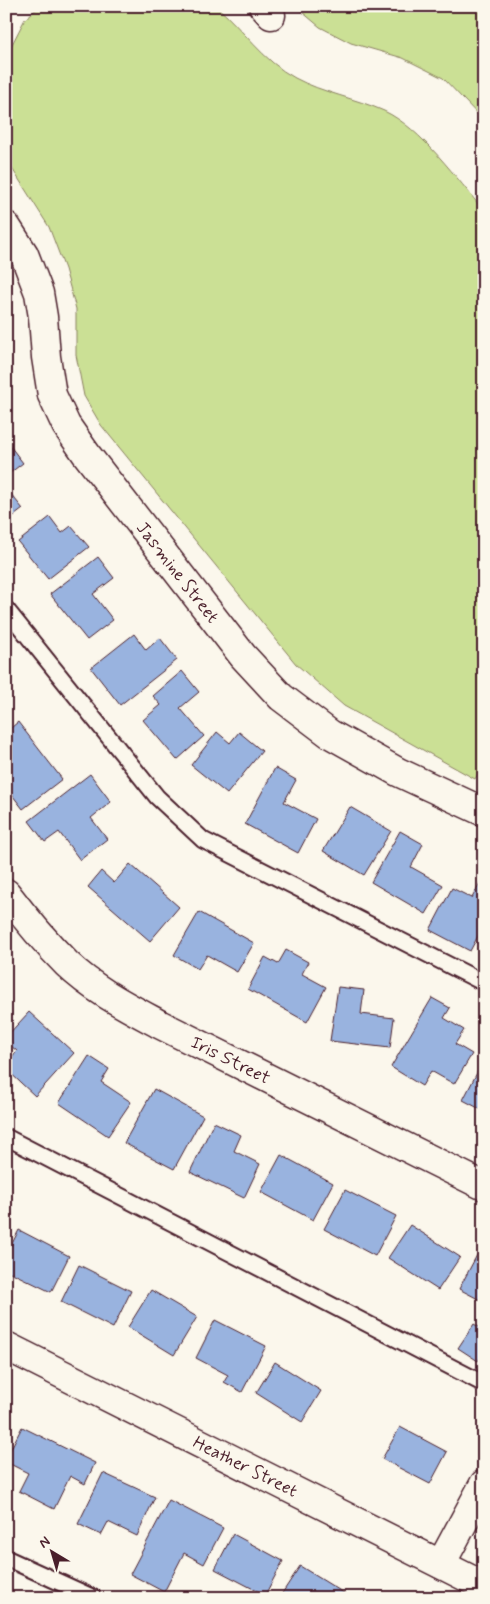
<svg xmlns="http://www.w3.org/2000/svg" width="490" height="1604" font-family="Mynerve,sans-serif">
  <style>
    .green { fill: #cbe095; stroke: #8a8060 }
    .building { fill: #99b3df; stroke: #4a1f2b }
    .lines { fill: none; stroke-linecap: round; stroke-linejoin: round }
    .service-casing { stroke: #4a1f2b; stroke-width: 19 }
    .minor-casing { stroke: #4a1f2b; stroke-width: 31 }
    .tertiary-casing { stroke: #4a1f2b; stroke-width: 31 }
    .service { stroke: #fbf7ec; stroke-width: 15 }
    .minor { stroke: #fbf7ec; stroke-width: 28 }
    .tertiary { stroke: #fbf7ec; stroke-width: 28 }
    .labels { text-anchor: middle; stroke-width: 4; stroke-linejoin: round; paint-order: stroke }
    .street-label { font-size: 18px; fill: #4a1f2b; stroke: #fbf7ec }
  </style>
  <rect width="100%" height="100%" fill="#fbf7ec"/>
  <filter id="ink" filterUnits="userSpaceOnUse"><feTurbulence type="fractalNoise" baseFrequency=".02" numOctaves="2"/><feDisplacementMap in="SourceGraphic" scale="10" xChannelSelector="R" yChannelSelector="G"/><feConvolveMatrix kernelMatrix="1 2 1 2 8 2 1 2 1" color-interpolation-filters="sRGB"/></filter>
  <g filter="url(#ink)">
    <g class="green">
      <path d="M40,6H216C243,29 263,61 295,78C323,93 355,98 384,111C421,128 458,180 484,211V764L475,779L344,706L296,664L101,425L84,396L76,355V309L65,269L49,227L6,159V56L25,19Z"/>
      <path d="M295,6H484V121L443,78L403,58L351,43L320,27Z"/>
    </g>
    <g class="building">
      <path d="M7,442L23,463L6,476V443Z"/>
      <path d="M6,488L23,509L6,522Z"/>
      <path d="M50,517L62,533L71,526L89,547L48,579L18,542Z"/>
      <path d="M98,557L114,578L93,594L113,620L87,640L50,594Z"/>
      <path d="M134,634L146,650L160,638L177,660L120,705L91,668Z"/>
      <path d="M182,671L199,692L180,708L204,736L177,760L143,720L161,705L153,696Z"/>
      <path d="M18,722L62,779L23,809L6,787V732Z"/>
      <path d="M217,732L230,743L239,732L262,751L227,794L191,765Z"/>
      <path d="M275,768L296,780L284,802L316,819L298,853L245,824Z"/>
      <path d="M90,774L111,802L91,818L107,839L80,860L59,832L45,842L29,821Z"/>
      <path d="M350,807L391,831L364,875L323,851Z"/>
      <path d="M400,831L423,844L411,867L443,885L426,914L371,882Z"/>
      <path d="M130,864L179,907L150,941L88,887L101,871L114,883Z"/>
      <path d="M483,877L484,925L470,951L430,930L452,888L472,898Z"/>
      <path d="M199,912L254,943L237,972L207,955L198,969L174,955Z"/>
      <path d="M286,950L308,962L302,974L326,987L307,1022L248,989L265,957L278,964Z"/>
      <path d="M338,987L364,990L361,1014L394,1018L390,1048L330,1041Z"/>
      <path d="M432,998L450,1008L444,1018L464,1030L455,1044L472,1054L454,1084L431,1071L422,1086L391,1067Z"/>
      <path d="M29,1012L74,1053L35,1096L6,1069V1063L17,1051L6,1042V1037Z"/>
      <path d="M89,1056L109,1069L101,1082L131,1102L108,1136L59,1103Z"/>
      <path d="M481,1065L484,1066V1111L463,1100Z"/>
      <path d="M154,1089L203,1116L174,1169L124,1143Z"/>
      <path d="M214,1122L241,1135L234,1151L260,1164L244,1198L190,1172Z"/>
      <path d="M281,1155L333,1183L313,1220L261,1192Z"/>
      <path d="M345,1190L396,1216L375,1256L324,1229Z"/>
      <path d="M410,1225L460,1257L438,1290L388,1258Z"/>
      <path d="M19,1230L69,1256L51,1292L6,1270V1255Z"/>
      <path d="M477,1255L484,1258V1302L459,1289Z"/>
      <path d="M79,1265L131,1291L113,1328L61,1302Z"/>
      <path d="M151,1290L197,1317L174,1355L128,1327Z"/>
      <path d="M215,1320L266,1346L242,1392L224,1382L228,1375L196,1358Z"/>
      <path d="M474,1324L484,1330V1352L478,1361L458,1348Z"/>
      <path d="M275,1362L321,1391L302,1422L256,1393Z"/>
      <path d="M22,1427L95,1463L85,1484L70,1476L54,1509L19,1491L28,1473L6,1462V1458Z"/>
      <path d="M400,1427L447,1452L430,1484L382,1459Z"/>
      <path d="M103,1473L155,1497L137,1536L108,1522L101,1535L78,1524Z"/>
      <path d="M169,1500L223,1528L204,1564L184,1553L164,1592L130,1574Z"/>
      <path d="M233,1534L283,1561L265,1595L215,1569Z"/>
      <path d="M300,1566L347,1595L345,1598H279Z"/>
    </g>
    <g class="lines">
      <g class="service-casing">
        <g id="service">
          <path d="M6,609L157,797L203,840L484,983"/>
          <path d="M6,1137L484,1384"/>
          <path d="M6,1558L94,1598"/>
        </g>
      </g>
      <g class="minor-casing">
        <g id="minor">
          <path d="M263,6L271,15"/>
          <path id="s1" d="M6,226L24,254L39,293L43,317L46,357L52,395L66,425L87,455L243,656L281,697L330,734L398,772L484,812"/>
          <path id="s2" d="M6,893C25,918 45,942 67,964C94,990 128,1007 161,1025L484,1186"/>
          <path d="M441,1564L484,1484"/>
        </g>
      </g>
      <g class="tertiary-casing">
        <g id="tertiary">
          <path id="s3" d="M6,1346L484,1586"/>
        </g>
      </g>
      <use href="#service" class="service"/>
      <use href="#minor" class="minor"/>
      <use href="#tertiary" class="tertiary"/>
    </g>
  </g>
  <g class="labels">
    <g class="street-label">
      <text dy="6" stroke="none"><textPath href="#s1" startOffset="396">Jasmine Street</textPath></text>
      <text dy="6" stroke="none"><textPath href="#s2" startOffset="284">Iris Street</textPath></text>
      <text dy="6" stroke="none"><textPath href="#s3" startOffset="268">Heather Street</textPath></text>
    </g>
  </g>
  <rect width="490" height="1604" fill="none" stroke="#fbf7ec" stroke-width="25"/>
  <rect x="12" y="12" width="465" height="1579" fill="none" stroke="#4a1f2b" stroke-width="2" filter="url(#ink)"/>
  <g transform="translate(52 1552) rotate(322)" stroke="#fbf7ec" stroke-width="4" paint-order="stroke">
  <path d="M0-4L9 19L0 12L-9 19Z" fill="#4a1f2b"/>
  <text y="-8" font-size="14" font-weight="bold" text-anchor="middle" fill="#4a1f2b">N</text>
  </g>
</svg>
